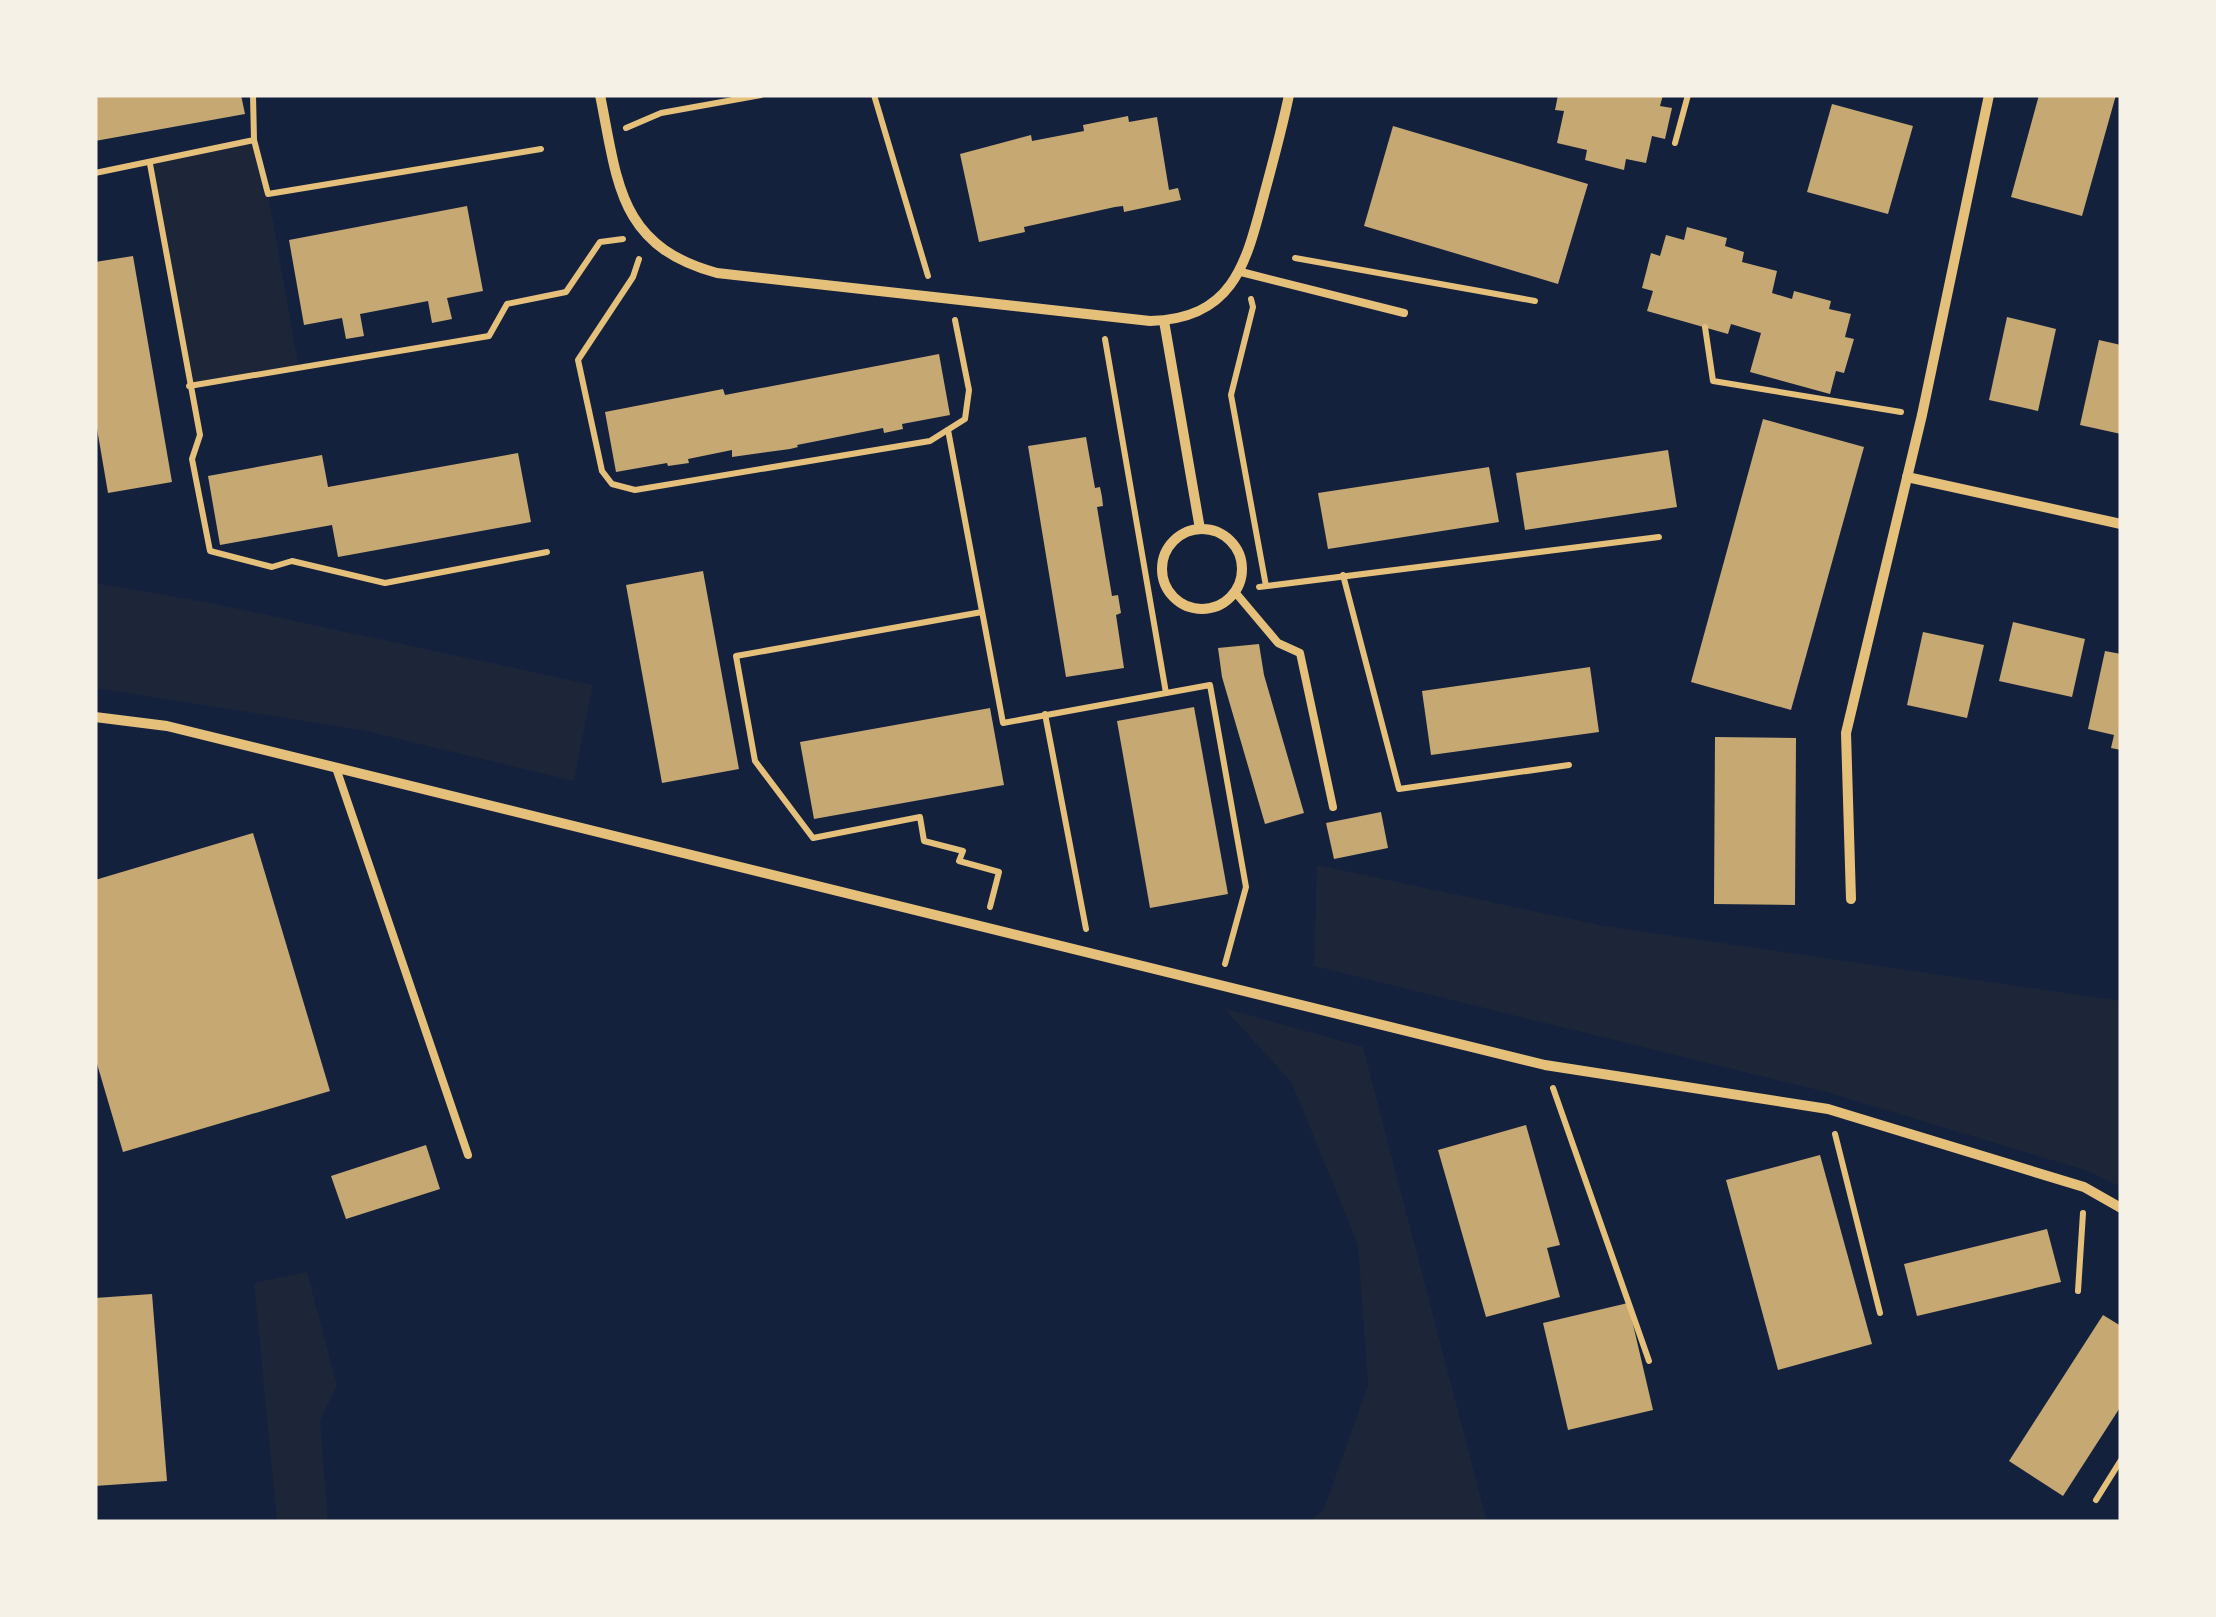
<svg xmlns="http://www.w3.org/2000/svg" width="2216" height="1617" font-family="'Fira Sans Condensed',sans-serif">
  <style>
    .green { fill: #1d2539 }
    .building { fill: #c6a872 }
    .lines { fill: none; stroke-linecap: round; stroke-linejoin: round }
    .path { stroke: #e5c07b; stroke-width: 6 }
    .service { stroke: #e5c07b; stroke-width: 8 }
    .minor { stroke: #e5c07b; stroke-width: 10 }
  </style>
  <rect width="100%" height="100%" fill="#14213d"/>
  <g class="green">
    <path d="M254,140L268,194L299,368L189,386L150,164Z"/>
    <path d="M95,583L216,604L593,685L574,781L362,730L95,688Z"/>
    <path d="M1317,865L1604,926L2121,1001V1187L2088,1171L1830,1093L1314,966Z"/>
    <path d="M1224,1008L1363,1047L1487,1522H1309L1324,1509L1368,1385L1358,1245L1292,1083Z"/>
    <path d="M307,1272L337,1386L320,1420L328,1522H277L254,1283Z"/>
  </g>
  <g class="building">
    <path d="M95,95H241L245,114L95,141Z"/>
    <path d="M1558,95H1663L1660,106L1672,108L1665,139L1652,136L1646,163L1626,159L1624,170L1585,160L1587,150L1557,143L1564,111L1555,110Z"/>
    <path d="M2039,95H2116L2082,216L2011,197Z"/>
    <path d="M1832,104L1913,126L1888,214L1807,192Z"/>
    <path d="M1128,116L1129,122L1157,117L1169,190L1178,188L1181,200L1124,212L1123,206L1115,207L1024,227L1025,232L979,242L960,154L1031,135L1032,141L1084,131L1083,125Z"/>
    <path d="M1393,126L1588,184L1558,284L1364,226Z"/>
    <path d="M467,206L483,291L447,298L452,319L432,323L428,301L360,314L364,336L346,339L342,318L304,325L289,240Z"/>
    <path d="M1687,227L1727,238L1725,246L1744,252L1742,262L1777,271L1772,293L1792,299L1794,291L1831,301L1829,309L1851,314L1845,337L1854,339L1844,373L1836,371L1830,394L1750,372L1761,333L1731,324L1728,334L1647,311L1653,291L1642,288L1651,253L1660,256L1666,235L1684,240Z"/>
    <path d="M133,256L172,482L108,493L95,417V262Z"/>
    <path d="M2007,317L2056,329L2038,411L1989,400Z"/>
    <path d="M2099,340L2121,345V434L2080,425Z"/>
    <path d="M939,354L950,415L902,424L903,429L884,433L883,428L797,445L798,447L790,449L732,457V450L688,459L689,463L668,466L667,463L616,472L605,412L723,389L725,395Z"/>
    <path d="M1763,419L1864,447L1791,710L1691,682Z"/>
    <path d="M1086,437L1095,488L1100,487L1102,497L1103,506L1097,507L1112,596L1118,595L1121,613L1116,615L1124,668L1066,677L1028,446Z"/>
    <path d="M1668,450L1677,507L1525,530L1516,473Z"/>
    <path d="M518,453L531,522L338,557L332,525L220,545L208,476L322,455L328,487Z"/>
    <path d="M1489,467L1499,522L1328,549L1318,493Z"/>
    <path d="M703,571L739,769L662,783L626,585Z"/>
    <path d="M2013,622L2085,639L2072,697L1999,681Z"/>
    <path d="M1923,632L1984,645L1967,718L1907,705Z"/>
    <path d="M1259,644L1264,675L1304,813L1265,824L1222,677L1218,648Z"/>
    <path d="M2105,651L2121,654V750L2111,748L2114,735L2088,729Z"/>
    <path d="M1590,667L1599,732L1431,755L1422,691Z"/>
    <path d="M1194,707L1228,894L1150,908L1117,721Z"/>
    <path d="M990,708L1004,785L814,819L800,742Z"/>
    <path d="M1715,737L1796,738L1795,905L1714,904Z"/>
    <path d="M1381,812L1388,848L1334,859L1326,823Z"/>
    <path d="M253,833L330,1091L123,1152L95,1057V880Z"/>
    <path d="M1526,1125L1560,1245L1547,1248L1560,1297L1486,1317L1438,1150Z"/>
    <path d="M426,1145L440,1189L346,1219L331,1176Z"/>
    <path d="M1820,1155L1872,1344L1778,1370L1726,1180Z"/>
    <path d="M2047,1229L2061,1282L1917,1316L1904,1264Z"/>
    <path d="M152,1294L167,1481L95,1486V1298Z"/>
    <path d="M1628,1303L1653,1410L1568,1430L1543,1323Z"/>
    <path d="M2103,1315L2121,1326V1406L2063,1496L2009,1461Z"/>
  </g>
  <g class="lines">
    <g class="path">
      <path d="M874,95L928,276"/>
      <path d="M626,128L661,113L761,95"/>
      <path d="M254,140L268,194L541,149"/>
      <path d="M1675,143L1688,95"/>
      <path d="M150,164L200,435L192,459L210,551L272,567L292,561L385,583L547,552"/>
      <path d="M95,173L254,140L253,95"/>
      <path d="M1295,258L1535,301"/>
      <path d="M639,259L633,277L578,360L602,471L612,484L635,490L930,441L965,419L969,390L955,320"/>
      <path d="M1251,299L1253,307L1231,395L1266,586"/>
      <path d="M1705,327L1713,381L1901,412"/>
      <path d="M1105,339L1166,693"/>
      <path d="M189,386L489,336L507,304L566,292L600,242L623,239"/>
      <path d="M948,430L1003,723L1210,685L1246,887L1225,964"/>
      <path d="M1343,575L1399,789L1569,765"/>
      <path d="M1259,587L1659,537"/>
      <path d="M982,612L736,656L755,761L813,838L920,817L924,841L963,851L959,861L999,872L990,907"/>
      <path d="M1045,714L1086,929"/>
      <path d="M1553,1088L1649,1361"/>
      <path d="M1835,1134L1880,1313"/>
      <path d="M2078,1291L2083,1213"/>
      <path d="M2096,1500L2121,1460"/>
    </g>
    <g class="service">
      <path d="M1241,272L1404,313"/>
      <path d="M1235,592L1278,643L1300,653L1333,807"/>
      <path d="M336,768L468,1155"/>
    </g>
    <g class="minor">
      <path d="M600,95C618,183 618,246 717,273L1150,321C1234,319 1246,263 1264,195C1273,162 1282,129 1289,95"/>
      <path d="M1164,321L1200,529"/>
      <path d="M1907,477L2121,524"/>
      <circle cx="1202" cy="569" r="40"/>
      <path d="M95,717L167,726L1545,1065L1828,1109L2084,1187L2121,1208"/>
      <path d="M1851,899L1846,733L1922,415L1989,95"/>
    </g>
  </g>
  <rect width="2216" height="1617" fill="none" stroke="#f6f1e7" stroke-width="195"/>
</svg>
